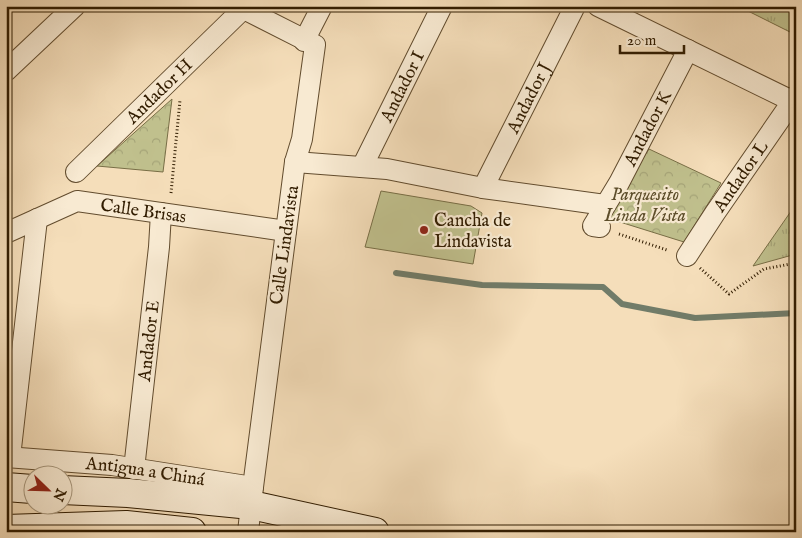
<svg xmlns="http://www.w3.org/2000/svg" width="802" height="538" font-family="'IM FELL English',serif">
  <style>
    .grass { fill: url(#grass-tufts); stroke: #786e46 }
    .park { fill: url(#park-crowns); stroke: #786e46 }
    .garden { fill: #c0c08d; stroke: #786e46 }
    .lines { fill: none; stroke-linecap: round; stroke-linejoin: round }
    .stream { stroke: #717c69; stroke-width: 6 }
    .street-casing { stroke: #624c2e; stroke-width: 22 }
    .secondary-casing { stroke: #311c00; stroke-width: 30 }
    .path { stroke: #311c00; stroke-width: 3; stroke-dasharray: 1 2.5; stroke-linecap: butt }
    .street { stroke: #f8ead2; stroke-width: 20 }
    .secondary { stroke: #f8ead2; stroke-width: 28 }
    .poi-dot { fill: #8f2418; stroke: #f8ead2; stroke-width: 2 }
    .labels { text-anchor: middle; stroke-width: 4.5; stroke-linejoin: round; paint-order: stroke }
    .street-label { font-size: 18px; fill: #311c00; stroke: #f8ead2 }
    .park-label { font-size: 18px; font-style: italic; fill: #5c4d2a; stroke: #f8ead2 }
    .poi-label { font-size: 18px; fill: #311c00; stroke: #f8ead2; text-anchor: start }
  </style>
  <defs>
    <pattern id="grass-tufts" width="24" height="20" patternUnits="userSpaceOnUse" patternTransform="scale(1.25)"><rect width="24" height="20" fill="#c0c08d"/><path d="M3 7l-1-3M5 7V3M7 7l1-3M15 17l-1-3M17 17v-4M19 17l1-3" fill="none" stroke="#a5a478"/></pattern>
    <pattern id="park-crowns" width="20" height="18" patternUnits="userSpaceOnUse" patternTransform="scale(1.25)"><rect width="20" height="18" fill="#c0c08d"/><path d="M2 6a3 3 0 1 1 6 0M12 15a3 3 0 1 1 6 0" fill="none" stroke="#a5a478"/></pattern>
  </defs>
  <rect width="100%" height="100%" fill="#f5deba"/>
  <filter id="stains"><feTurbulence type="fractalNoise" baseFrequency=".004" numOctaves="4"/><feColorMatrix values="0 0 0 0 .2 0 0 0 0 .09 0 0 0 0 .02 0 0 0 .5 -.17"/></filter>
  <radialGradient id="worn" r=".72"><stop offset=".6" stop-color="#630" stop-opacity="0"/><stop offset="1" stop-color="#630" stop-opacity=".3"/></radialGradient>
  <g class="grass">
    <path d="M738,6H796V35Z"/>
    <path d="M796,204V254L753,266Z"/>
  </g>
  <g class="park">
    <path d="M172,99L163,172L97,166Z"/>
    <path d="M649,149L721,183L684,242L604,217Z"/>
  </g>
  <path class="garden" d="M381,191L471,206L482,213L473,264L365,247Z"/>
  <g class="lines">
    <path class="stream" d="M396,273L482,285L603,287L622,304L695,318L796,313"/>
    <g class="street-casing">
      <g id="street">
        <path d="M238,6L315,45L302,139L295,162L253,487L248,532"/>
        <path d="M598,6L792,101"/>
        <path d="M304,41L322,6"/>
        <path d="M6,71L75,6"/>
        <path d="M295,162L387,169L483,188L605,205"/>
        <path id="s1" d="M362,167L442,6"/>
        <path id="s2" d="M76,172L243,9"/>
        <path id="s3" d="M483,188L575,6"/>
        <path id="s4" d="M600,227L593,226L619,183L688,50"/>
        <path id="s5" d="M6,233L77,201L286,231"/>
        <path id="s6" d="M687,256L715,213L796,96"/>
        <path id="s7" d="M6,457L112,465L253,487"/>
        <path d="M10,457L37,219"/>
        <path id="s8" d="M134,469L159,247L161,213"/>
      </g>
    </g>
    <g class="secondary-casing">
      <g id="secondary">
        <path d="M6,487L32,489"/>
        <path d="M62,490L128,493L251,505L375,532"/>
        <path d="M6,529L126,525L192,532"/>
      </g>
    </g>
    <g class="path">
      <path d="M171,193L180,100"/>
      <path d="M619,234L667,250"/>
      <path d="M700,268L729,294L764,269L796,263"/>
    </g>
    <use href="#street" class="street"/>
    <use href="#secondary" class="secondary"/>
  </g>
  <circle class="poi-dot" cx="424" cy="230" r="5"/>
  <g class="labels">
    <g class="street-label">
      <text dy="6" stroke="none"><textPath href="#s1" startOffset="90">Andador I</textPath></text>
      <text dy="6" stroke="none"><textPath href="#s2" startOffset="116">Andador H</textPath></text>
      <text dy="6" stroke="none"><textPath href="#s3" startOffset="101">Andador J</textPath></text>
      <text dy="6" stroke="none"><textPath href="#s4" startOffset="119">Andador K</textPath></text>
      <text dy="6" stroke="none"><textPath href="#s6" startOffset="96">Andador L</textPath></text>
      <text dy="6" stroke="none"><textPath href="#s5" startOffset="145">Calle Brisas</textPath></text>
      <text transform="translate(284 245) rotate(-82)" y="6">Calle Lindavista</text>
      <text dy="6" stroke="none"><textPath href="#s8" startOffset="129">Andador E</textPath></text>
      <text dy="6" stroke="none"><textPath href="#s7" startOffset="140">Antigua a Chiná</textPath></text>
    </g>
    <g class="park-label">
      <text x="645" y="200">Parquesito<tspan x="645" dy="21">Linda Vista</tspan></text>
    </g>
    <g class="poi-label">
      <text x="434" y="226">Cancha de<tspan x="434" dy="21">Lindavista</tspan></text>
    </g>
  </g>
  <rect width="802" height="538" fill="none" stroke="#f5deba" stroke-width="25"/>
  <rect x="8" y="8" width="787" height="523" fill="none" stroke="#311c00" stroke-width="2.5"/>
  <rect x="12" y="12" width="777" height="513" fill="none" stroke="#311c00"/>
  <g transform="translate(48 490) rotate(113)"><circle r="24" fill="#f8ead2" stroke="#a8987e"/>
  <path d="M0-4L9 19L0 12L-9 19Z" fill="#8f2418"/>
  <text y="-8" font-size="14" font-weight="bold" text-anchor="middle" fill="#311c00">N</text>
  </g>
  <path d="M620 45v8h64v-8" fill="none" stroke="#311c00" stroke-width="2.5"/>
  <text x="627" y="45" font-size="15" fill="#311c00" stroke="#f8ead2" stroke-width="4" paint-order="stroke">20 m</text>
  <rect width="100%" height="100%" filter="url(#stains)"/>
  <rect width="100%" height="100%" fill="url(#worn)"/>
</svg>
